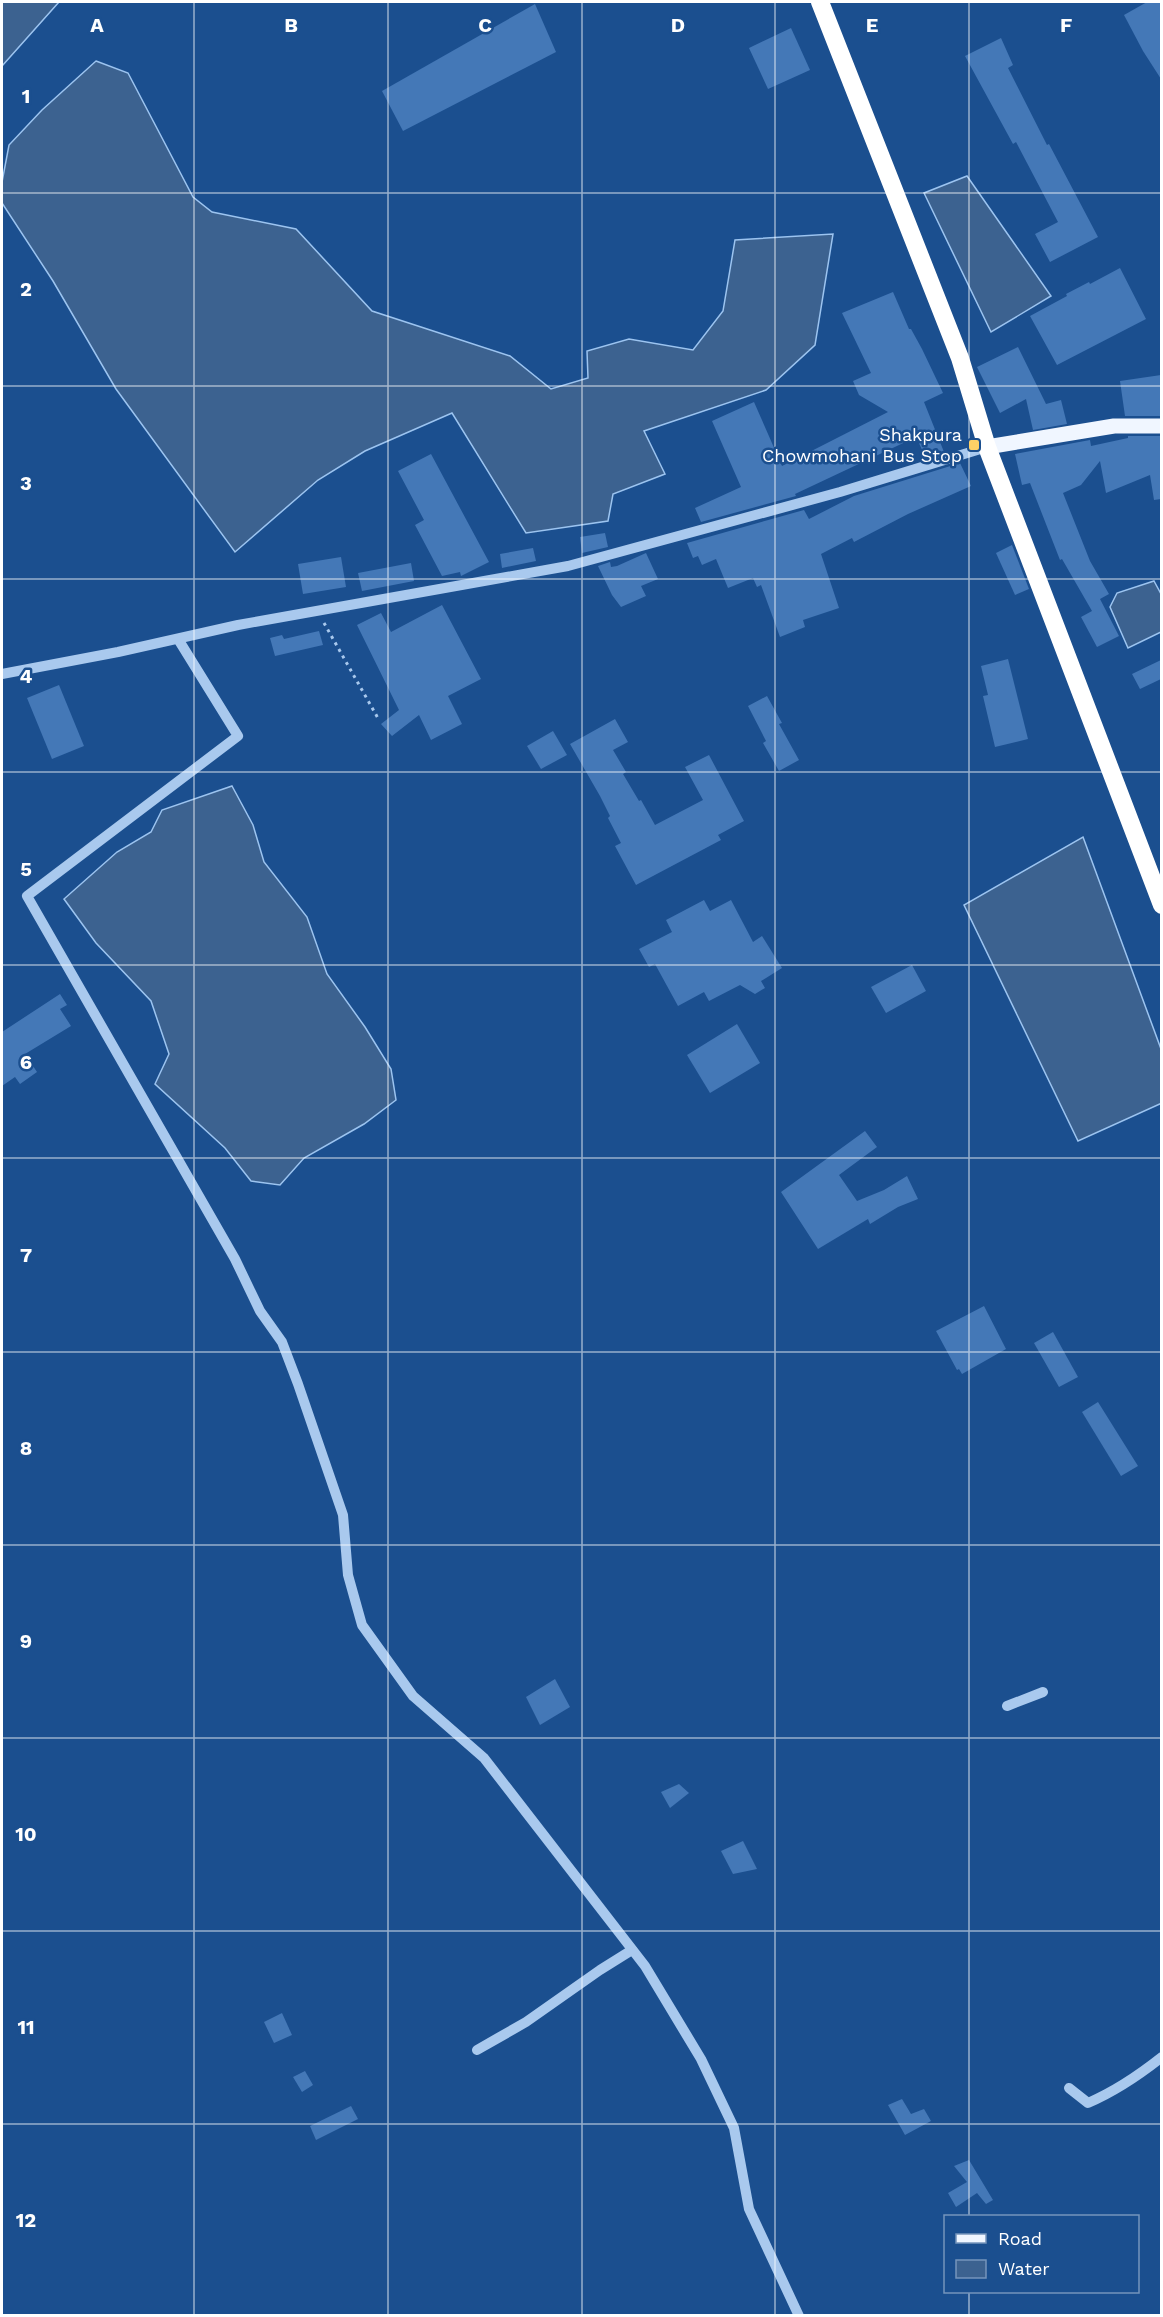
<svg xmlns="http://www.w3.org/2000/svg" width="1163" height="2317" font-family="'Work Sans',sans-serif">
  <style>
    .water { fill: #3c6290; stroke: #9cc4f0; stroke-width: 1.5 }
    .building { fill: #4478b7 }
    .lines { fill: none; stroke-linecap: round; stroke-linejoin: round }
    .path { stroke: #a9c9ee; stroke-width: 3; stroke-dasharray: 3 4.5; stroke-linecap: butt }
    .minor { stroke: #a9c9ee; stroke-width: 10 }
    .major { stroke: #f0f6ff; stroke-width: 15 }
    .highway { stroke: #fff; stroke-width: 18 }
    .grid { fill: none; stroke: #fff; stroke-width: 1.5; stroke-opacity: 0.55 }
    .poi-dot { fill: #ffd166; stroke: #1b4f8f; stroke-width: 2 }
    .labels { text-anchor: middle; stroke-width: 5; stroke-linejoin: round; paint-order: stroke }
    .poi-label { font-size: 18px; fill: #fff; stroke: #1b4f8f; text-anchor: end }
    .grid-label { font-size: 20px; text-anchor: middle; font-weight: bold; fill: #fff; stroke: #1b4f8f; stroke-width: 5; stroke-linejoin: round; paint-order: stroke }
  </style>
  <rect width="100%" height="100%" fill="#1b4f8f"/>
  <g class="water">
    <path d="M2,2H59L2,66Z"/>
    <path d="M96,61L128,73L193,197L212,212L296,229L372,311L510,356L551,389L588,378L587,351L629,339L693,350L723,311L735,240L833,234L815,345L766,390L644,431L665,474L613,494L608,521L526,533L452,413L365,451L318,480L235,552L116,389L53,281L2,203V182L9,145L42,110Z"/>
    <path d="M967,176L1051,296L991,332L924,193Z"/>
    <path d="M1154,581L1161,594V632L1128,648L1110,607L1117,593Z"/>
    <path d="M232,786L253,825L264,862L307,917L327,974L365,1027L391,1069L396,1100L364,1124L304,1158L280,1185L251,1181L225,1148L155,1084L169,1054L151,1001L96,943L64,899L117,852L151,832L162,810Z"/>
    <path d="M1083,837L1161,1049L1162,1103L1078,1141L964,905Z"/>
  </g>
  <g class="building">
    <path d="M1147,2H1161V79L1143,51L1124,15Z"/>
    <path d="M535,4L556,52L403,131L382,91Z"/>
    <path d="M791,28L810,70L768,89L749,48Z"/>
    <path d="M1001,38L1013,65L1008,68L1047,145L1049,144L1098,237L1050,262L1035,234L1058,222L1016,142L1013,144L965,56Z"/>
    <path d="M1120,268L1146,319L1057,365L1030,316L1067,296L1066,294L1089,282L1090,284Z"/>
    <path d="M893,292L909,329H911L922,349L943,393L924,402L944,452L926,458L916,437L795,494L796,496L701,522L695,508L741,487L712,421L754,402L782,466L888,412L859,395L853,381L871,373L842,313Z"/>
    <path d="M1018,347L1046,404L1061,400L1067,424L1033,430L1026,399L1000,413L977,367Z"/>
    <path d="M1161,375V416H1125L1120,381Z"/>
    <path d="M1128,436H1161V499L1154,500L1150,475L1106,493L1100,461L1081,485L1063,493L1090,561L1109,594L1100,599L1119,636L1097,647L1081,617L1092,611L1062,559L1060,560L1030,483L1022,485L1015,454L1090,440L1091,446L1128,438Z"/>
    <path d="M431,454L489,562L461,576L460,572L442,576L415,525L424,520L398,471Z"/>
    <path d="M960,463L971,486L908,514L854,542L852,538L821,554L839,608L803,620L805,627L780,637L761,585L757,587L753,578L728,588L716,559L702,565L698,556L693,558L687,543L804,510L809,519L854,496Z"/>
    <path d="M605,533L608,547L582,553L580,537Z"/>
    <path d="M1012,545L1029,589L1015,595L996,553Z"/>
    <path d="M533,548L536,561L502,568L500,554Z"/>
    <path d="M646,553L658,579L641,586L646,596L621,607L612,595L598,566L610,562L611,567L617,566Z"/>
    <path d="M341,557L346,587L303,594L298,564Z"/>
    <path d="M411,563L414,581L362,591L358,573Z"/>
    <path d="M442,605L481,679L448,696L462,724L431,740L419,715L392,736L381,724L399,710L357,625L381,613L391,632Z"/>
    <path d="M319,631L323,645L275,656L270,638L282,635L284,639Z"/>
    <path d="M1008,659L1028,739L995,747L983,696L988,695L981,666Z"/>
    <path d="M1161,660V679L1140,689L1132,674Z"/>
    <path d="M59,685L84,746L52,759L27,698Z"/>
    <path d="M767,696L782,723L779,724L799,760L779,771L763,743L766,741L748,706Z"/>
    <path d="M615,719L628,742L613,750L626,772L623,774L639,801L641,800L655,825L703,800L685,767L709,755L744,821L718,835L721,840L636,885L615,846L621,843L608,818L610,816L600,796L570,744Z"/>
    <path d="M553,731L567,755L541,769L527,746Z"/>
    <path d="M704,900L710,911L731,900L753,942L762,936L782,968L761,981L765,988L755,994L740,985L709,1001L704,992L678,1006L655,964L649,967L639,949L672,932L666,920Z"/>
    <path d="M912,965L926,991L886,1013L871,987Z"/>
    <path d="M60,994L67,1005L60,1009L71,1026L25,1054L37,1072L20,1084L15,1077L2,1086V1032Z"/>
    <path d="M737,1024L760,1063L710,1093L687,1055Z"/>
    <path d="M865,1131L877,1147L839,1175L857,1201L884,1190L907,1176L918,1199L898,1207L870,1224L868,1219L818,1249L781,1192Z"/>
    <path d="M984,1306L1006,1349L962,1374L959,1369L957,1370L936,1331Z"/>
    <path d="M1053,1332L1078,1377L1059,1387L1034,1343Z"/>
    <path d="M1098,1402L1138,1466L1121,1476L1082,1412Z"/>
    <path d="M555,1679L570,1707L540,1725L526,1697Z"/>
    <path d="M679,1784L689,1793L670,1808L661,1792Z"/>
    <path d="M743,1841L757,1869L733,1874L721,1851Z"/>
    <path d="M282,2013L292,2035L274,2043L264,2022Z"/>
    <path d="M305,2071L313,2085L302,2092L293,2077Z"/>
    <path d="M902,2099L911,2114L924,2109L931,2121L905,2135L888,2105Z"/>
    <path d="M351,2106L358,2119L316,2140L310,2126Z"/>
    <path d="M969,2160L993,2200L986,2204L977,2193L956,2207L948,2193L967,2182L954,2166Z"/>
  </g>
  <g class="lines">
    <path class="path" d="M324,623L379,720"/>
    <g class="minor">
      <path d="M178,639L238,736L27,896L235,1259L260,1311L282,1342L298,1384L343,1515L348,1575L362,1625L413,1696L484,1758L645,1966L701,2059L734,2128L749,2209L799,2316"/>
      <path d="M2,674L118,652L238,625L568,566L840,492L987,447"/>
      <path d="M1007,1706L1043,1692"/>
      <path d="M477,2050L526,2022L600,1970L632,1950"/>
      <path d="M1069,2088L1088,2103C1116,2091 1138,2076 1162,2057"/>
    </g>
    <path class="major" d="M987,447L1114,426H1162"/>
    <path class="highway" d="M820,2L960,358L987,447L1162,905"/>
  </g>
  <path class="grid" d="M194,2V2316M388,2V2316M582,2V2316M775,2V2316M969,2V2216M2,193H1162M2,386H1162M2,579H1162M2,772H1162M2,965H1162M2,1158H1162M2,1352H1162M2,1545H1162M2,1738H1162M2,1931H1162M2,2124H1162M969,2292V2316"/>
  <rect class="poi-dot" x="968" y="439" width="12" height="12" rx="3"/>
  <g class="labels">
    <g class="poi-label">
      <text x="962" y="441">Shakpura<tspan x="962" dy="21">Chowmohani Bus Stop</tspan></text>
    </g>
  </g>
  <g class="grid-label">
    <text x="97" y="32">A</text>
    <text x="291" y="32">B</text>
    <text x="485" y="32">C</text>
    <text x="678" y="32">D</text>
    <text x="872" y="32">E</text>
    <text x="1066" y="32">F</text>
    <text x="26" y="103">1</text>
    <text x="26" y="296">2</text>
    <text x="26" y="490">3</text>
    <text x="26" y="683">4</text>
    <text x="26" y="876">5</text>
    <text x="26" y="1069">6</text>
    <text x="26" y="1262">7</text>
    <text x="26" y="1455">8</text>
    <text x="26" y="1648">9</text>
    <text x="26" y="1841">10</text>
    <text x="26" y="2034">11</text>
    <text x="26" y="2227">12</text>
  </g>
  <rect width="1163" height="2317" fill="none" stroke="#ffffff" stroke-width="6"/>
  <rect x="944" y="2215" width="195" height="78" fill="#1b4f8f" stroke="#7695bc" stroke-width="1.5"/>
  <rect x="956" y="2234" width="30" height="9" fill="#f0f6ff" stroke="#7695bc" stroke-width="1.5"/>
  <text x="998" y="2245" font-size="18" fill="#ffffff">Road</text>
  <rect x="956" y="2260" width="30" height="18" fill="#3c6290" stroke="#7695bc" stroke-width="1.5"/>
  <text x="998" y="2275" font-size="18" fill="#ffffff">Water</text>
</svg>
